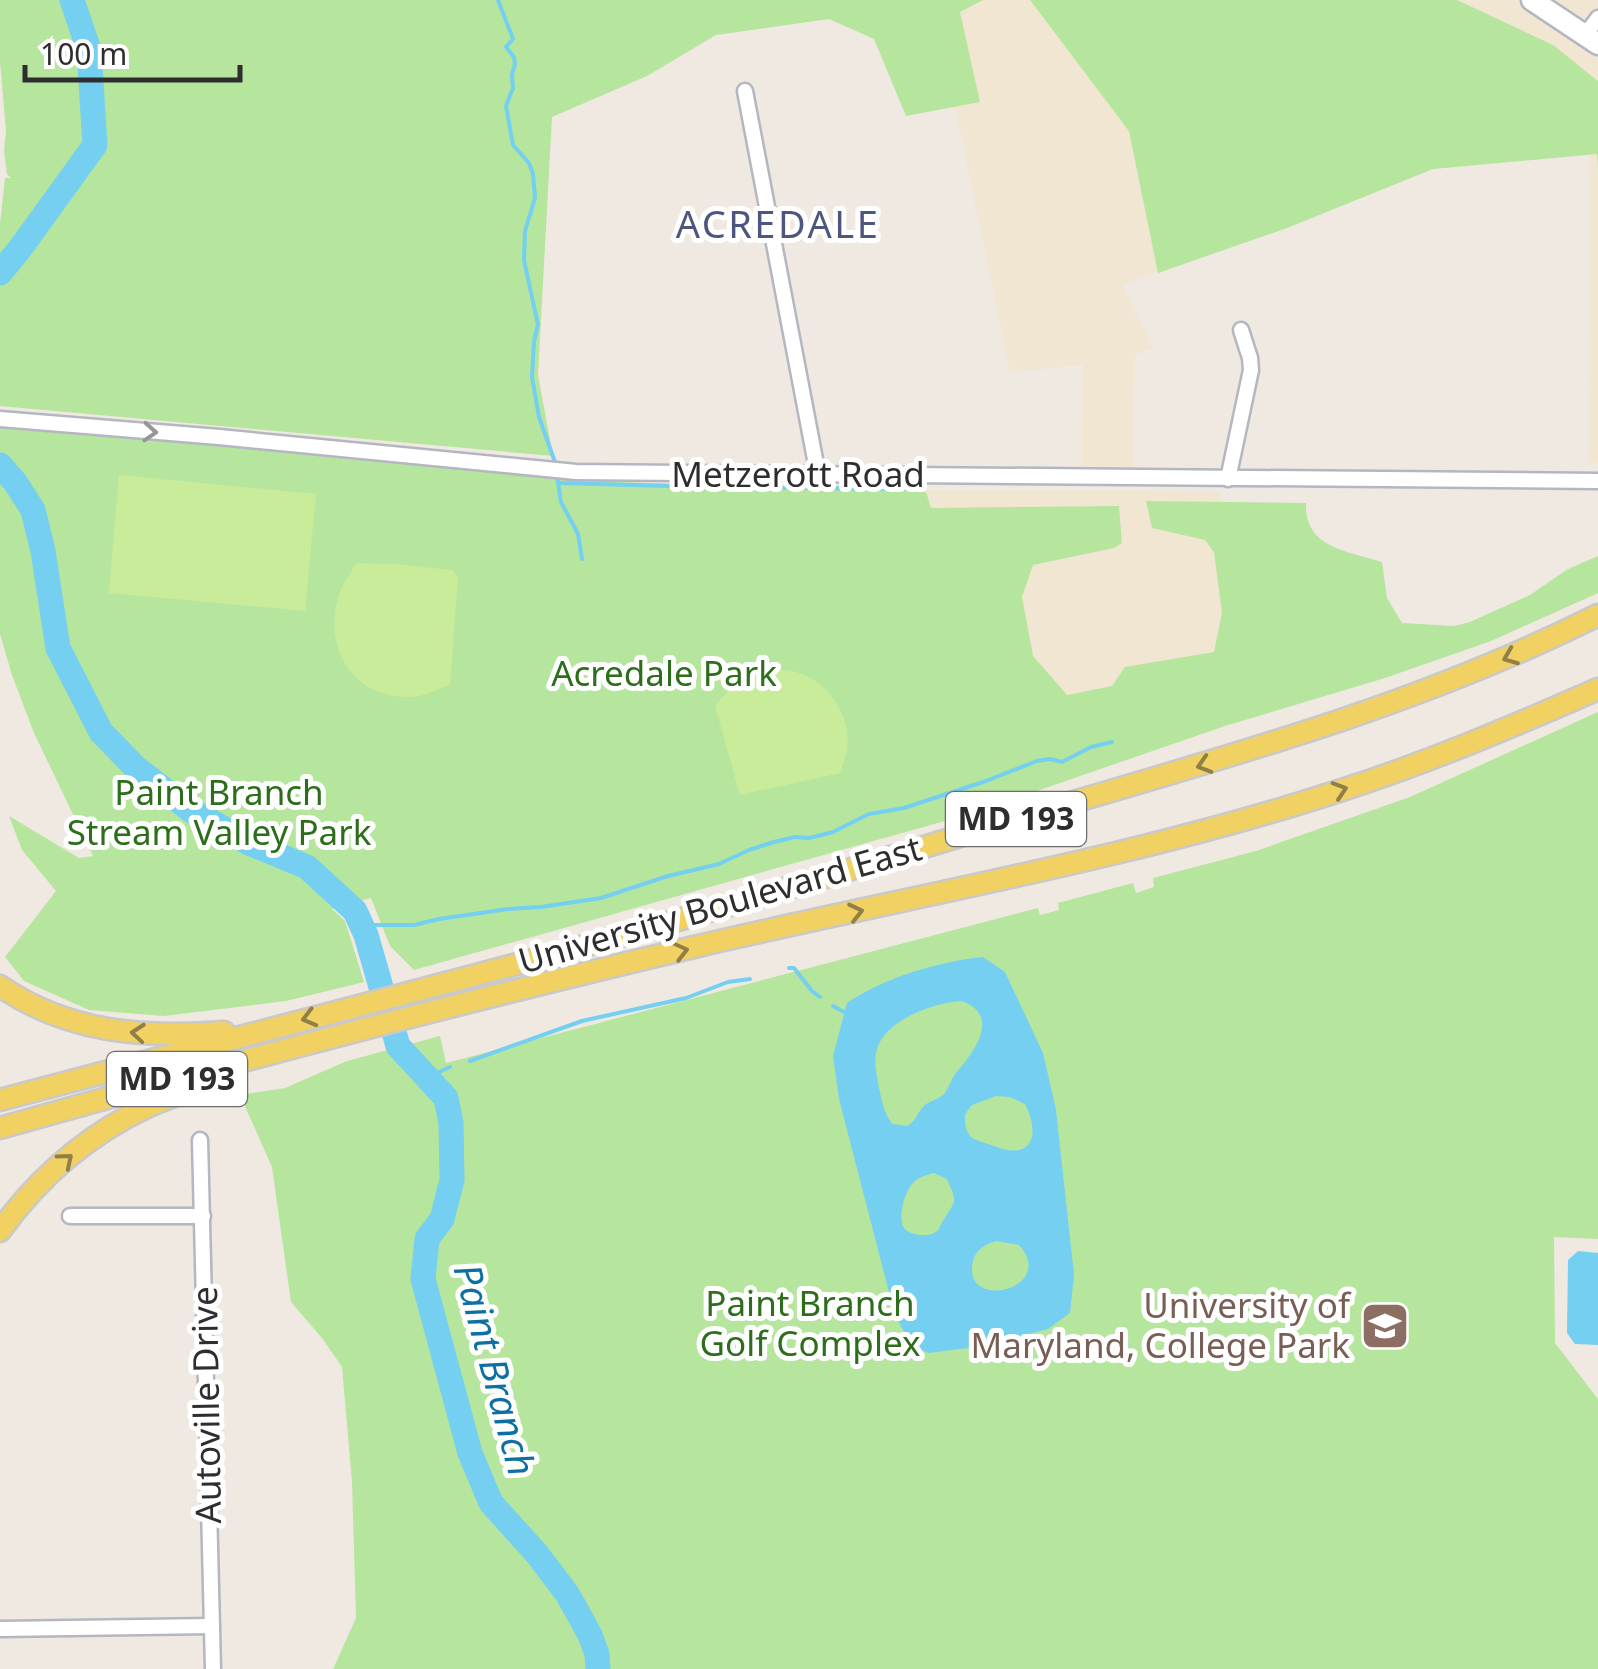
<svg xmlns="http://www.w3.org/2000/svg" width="1598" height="1669" font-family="'Noto Sans',sans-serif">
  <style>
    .education { fill: #f0e6d1 }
    .green { fill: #b6e59e }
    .pitch { fill: #c9ec9a }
    .water { fill: #75cff0; fill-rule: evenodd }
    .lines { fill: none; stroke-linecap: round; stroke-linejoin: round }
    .stream { stroke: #75cff0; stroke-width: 4 }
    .river { stroke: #75cff0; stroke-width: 25 }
    .street-casing { stroke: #b4b7c1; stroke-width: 19 }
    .secondary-casing { stroke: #b4b7c1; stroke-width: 25 }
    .primary-casing { stroke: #c9c9c9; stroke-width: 25 }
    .street { stroke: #fff; stroke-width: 14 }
    .secondary { stroke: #fff; stroke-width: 20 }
    .primary { stroke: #f2d163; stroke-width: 20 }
    .oneway { stroke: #969696 }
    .oneway2 { stroke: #908048 }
    .labels { text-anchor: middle; stroke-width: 10; stroke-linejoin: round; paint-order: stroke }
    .shield { fill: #fff; stroke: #6d6d6d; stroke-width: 2.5 }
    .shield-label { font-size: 32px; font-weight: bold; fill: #2e2e2e }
    .street-label { font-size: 35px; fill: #2e2e2e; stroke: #fff }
    .park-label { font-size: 35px; fill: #2c6e1b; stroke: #fff }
    .education-label { font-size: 35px; fill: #785e54; stroke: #fff; text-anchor: end }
    .neighbourhood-label { font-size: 38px; letter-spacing: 2.5px; fill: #4d5680; stroke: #fff }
    .water-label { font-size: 38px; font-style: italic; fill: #0d6fa3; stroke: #fff }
  </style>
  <rect width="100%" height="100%" fill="#efe9e1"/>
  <g class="education">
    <path d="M933,0H1598V463H1588L1590,159L1580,112L1122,285L1153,348L1135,355L1133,467L1081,466L1083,365L1010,372Z"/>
    <path d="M925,490L1219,491L1240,719L1010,774Z"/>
  </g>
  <g class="green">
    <path d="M0,0H983L960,12L980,102L906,116L874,39L829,19L716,35L647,76L552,117L538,375L553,456L0,406V224L5,178H11L7,174L4,152L6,130L0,61Z"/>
    <path d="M1030,0H1457L1553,45L1598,81V168L1597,154L1433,169L1287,228L1158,273L1129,131Z"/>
    <path d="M0,426L621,482L926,492L931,508L1119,506L1122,543L1114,548L1033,565L1022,597L1033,656L1067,695L1112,686L1125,667L1214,652L1222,613L1214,552L1205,540L1152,528L1146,501L1306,503C1304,548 1348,551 1382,562L1387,598L1402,623L1454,626L1470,622L1530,595L1568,569L1598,556V593L1491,641L1385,678L1225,726L970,814L414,970L390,946L371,898L332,909L345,921L364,982L286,1001L164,1016L89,1010L24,981L5,957L56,891L22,850L9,816L79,858L93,856L34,733L12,675L0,634Z"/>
    <path d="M1598,712V1239L1554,1237L1555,1343L1598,1399V1669H333L356,1618L352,1482L342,1367L322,1338L291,1302L272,1167L240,1095L285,1088L347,1061L440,1036L446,1063L1038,908L1040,915L1059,910L1058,903L1133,883L1136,893L1154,887L1153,878L1256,851L1410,797Z"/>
  </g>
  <g class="pitch">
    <path d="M119,475L316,494L305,611L109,593Z"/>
    <path d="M356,563L395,564L452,570L458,576L450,684C439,689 425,696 413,697C356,700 323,652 338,598C341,586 350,574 356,563Z"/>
    <path d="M775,669C783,670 792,670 799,673C830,683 852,717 847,750C846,757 842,766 840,773L740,795L715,706C734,683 745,676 775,669Z"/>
  </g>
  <g class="water">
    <path d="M983,957L1005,972L1043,1053L1056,1110L1074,1275L1070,1313L1048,1329L975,1347L929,1353L912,1347L895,1315L839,1099L833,1056L847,1003C886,977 937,962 983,957ZM962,1001C1002,1016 973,1053 956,1073C951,1079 949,1088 944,1094C938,1100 928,1101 923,1107C917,1114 916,1120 908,1126L892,1124C883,1111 882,1101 879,1088C877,1074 873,1063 877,1049C885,1020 935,1002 962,1001ZM996,1096L1010,1097L1025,1104C1041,1136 1032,1161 994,1146C987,1143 976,1141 971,1137C965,1131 965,1122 965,1114L972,1105ZM934,1173L947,1179C959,1206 955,1199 943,1221C939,1227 940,1230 934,1233C926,1237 909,1235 904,1228C897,1217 905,1191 913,1183C918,1177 927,1175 934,1173ZM996,1241L1019,1245C1059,1289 961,1313 973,1261C976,1249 986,1244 996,1241Z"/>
    <path d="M1578,1251L1598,1253V1345L1575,1344L1567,1333L1568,1260Z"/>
  </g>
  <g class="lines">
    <g class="stream">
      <path d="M498,0L513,39L506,47L514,57L515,64L512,75L513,88L506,106L513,145L529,163L533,174L535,198L525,231L524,260L538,325L534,341L532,377L539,417L556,465"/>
      <path d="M557,475L561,502L578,534L582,559"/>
      <path d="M558,483L671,486"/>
      <path d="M699,487L912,489"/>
      <path d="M361,925H414L439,919L508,909L541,907L601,898L668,876L719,864L749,850L774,842L795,837L809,838L833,832L869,814L904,808L986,781L1037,761L1050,759L1062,762L1091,747L1112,742"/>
      <path d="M789,968H794L812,991L820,997"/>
      <path d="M833,1006L844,1012"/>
      <path d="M470,1061L582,1021L686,998L728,982L750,979"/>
      <path d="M416,1066L437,1073L450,1067"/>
    </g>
    <g class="river">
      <path d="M0,273L19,250L95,145L89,50L72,0"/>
      <path d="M0,465L15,482L33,510L43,551L58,648L101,732L135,767L189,809L249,843L307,867L355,911L366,935L398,1046L446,1098L451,1123L452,1180L442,1219L427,1239L423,1279L470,1453L491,1503L537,1554L568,1595L590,1635L597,1654L598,1669"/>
    </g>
    <g class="street-casing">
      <g id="street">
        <path d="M1585,35L1598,18"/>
        <path d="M745,91L818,475"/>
        <path d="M0,419L219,437L576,472L1598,481"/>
        <path d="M1228,479L1251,370L1250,358L1241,330"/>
        <path d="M200,1140L213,1669"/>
        <path d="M70,1216H203"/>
        <path d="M0,1629L212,1626"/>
      </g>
    </g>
    <g class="secondary-casing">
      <path id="secondary" d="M1532,0L1598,44"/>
    </g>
    <g class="primary-casing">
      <g id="primary">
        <path d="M0,986C68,1033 144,1038 224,1032"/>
        <path d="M0,1100C217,1042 434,988 650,928C771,894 892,857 1012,820C1211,761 1411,709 1598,615"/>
        <path d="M0,1128C230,1063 461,1002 694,947C910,896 1131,859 1342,790C1429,762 1514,726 1598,689"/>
        <path d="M0,1231C38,1178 89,1134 149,1106C175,1094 204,1087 231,1077"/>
      </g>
    </g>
    <use href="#street" class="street"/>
    <use href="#secondary" class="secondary"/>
    <use href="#primary" class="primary"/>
  </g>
  <defs><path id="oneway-chevron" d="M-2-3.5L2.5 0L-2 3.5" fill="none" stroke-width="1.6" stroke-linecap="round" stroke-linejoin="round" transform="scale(2.5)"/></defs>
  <use class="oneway" href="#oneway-chevron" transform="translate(150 432) rotate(4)"/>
  <g class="oneway2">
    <use href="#oneway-chevron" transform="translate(1510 657) rotate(158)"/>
    <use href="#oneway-chevron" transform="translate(1204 765) rotate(163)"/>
    <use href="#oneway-chevron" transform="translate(1340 790) rotate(-18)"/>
    <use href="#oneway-chevron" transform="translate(856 912) rotate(-13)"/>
    <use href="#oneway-chevron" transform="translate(681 951) rotate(-14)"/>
    <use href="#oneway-chevron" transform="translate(309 1018) rotate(165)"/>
    <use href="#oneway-chevron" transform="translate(138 1033) rotate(-175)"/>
    <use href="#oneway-chevron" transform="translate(66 1160) rotate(-40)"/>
  </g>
  <defs>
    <g id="university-square" transform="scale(2.5)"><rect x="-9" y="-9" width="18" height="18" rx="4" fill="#8d6e63" stroke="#fff"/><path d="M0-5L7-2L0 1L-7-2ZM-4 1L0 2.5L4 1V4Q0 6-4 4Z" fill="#fff"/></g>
  </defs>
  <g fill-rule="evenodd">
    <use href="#university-square" x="1385" y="1326"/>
  </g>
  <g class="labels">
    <g class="shield">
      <rect x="946" y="792" width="140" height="54" rx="8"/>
      <rect x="107" y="1052" width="140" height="54" rx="8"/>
    </g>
    <g class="shield-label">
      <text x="1016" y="830">MD 193</text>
      <text x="177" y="1090">MD 193</text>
    </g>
    <g class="street-label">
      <text x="798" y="487">Metzerott Road</text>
      <text transform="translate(720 905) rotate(-16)" y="12">University Boulevard East</text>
      <text transform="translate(207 1405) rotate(-91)" y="12">Autoville Drive</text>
    </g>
    <g class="park-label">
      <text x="664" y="686">Acredale Park</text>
      <text x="219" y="805">Paint Branch<tspan x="219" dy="40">Stream Valley Park</tspan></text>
      <text x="810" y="1316">Paint Branch<tspan x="810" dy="40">Golf Complex</tspan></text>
    </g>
    <g class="education-label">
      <text x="1350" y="1318">University of<tspan x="1350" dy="40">Maryland, College Park</tspan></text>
    </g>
    <g class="neighbourhood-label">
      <text x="778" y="238">ACREDALE</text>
    </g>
    <g class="water-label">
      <text transform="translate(494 1370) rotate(75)" y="13">Paint Branch</text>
    </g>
  </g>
  <path d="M25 65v15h215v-15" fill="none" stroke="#2e2e2e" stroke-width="5"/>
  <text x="40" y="65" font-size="30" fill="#2e2e2e" stroke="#ffffff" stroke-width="8" paint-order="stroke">100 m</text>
</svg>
